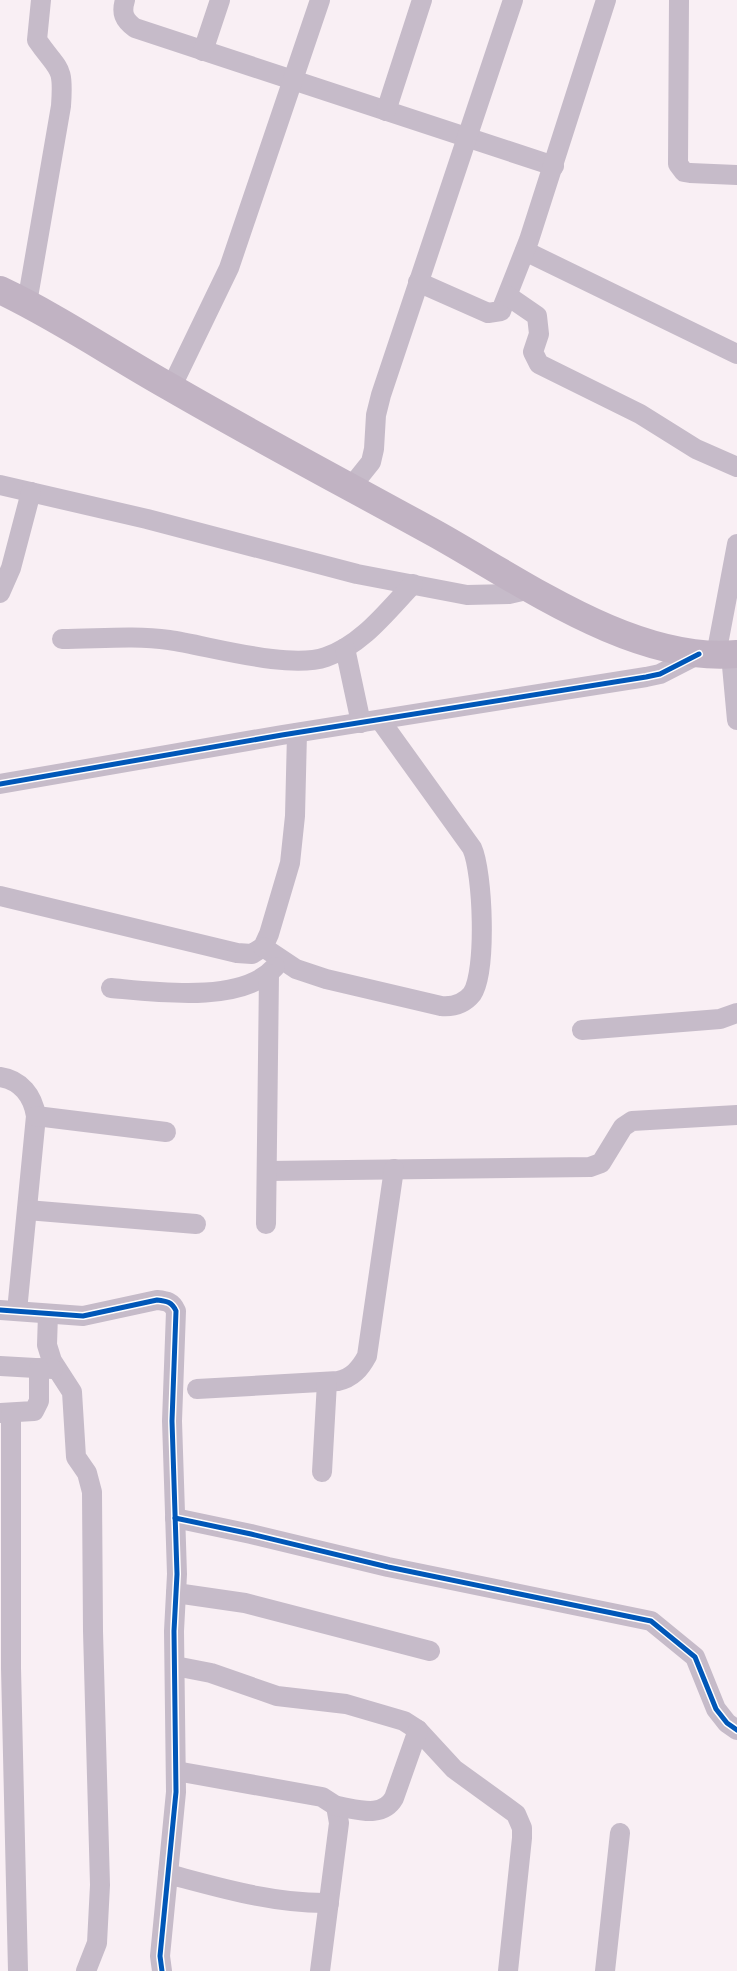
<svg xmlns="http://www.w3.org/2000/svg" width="737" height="1971" font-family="Quicksand,sans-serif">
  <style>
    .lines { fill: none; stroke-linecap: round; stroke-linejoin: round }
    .street { stroke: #c6bbc9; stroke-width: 20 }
    .primary { stroke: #c1b3c3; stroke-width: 28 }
    .cycleway-casing { stroke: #fff; stroke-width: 8 }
    .cycleway { stroke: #0057b8; stroke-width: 5 }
  </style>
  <rect width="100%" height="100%" fill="#f9eff4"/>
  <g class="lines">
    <g class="street">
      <path d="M125,0C121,13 124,20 135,28L554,166"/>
      <path d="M679,0L678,164L684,172L690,173L737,175"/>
      <path d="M203,51L220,0"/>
      <path d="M386,111L422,0"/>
      <path d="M525,251L737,354"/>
      <path d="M418,282L488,313L501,311L529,240L606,0"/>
      <path d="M508,296L537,316L539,334L533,352L539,364L640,414L696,449L737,467"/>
      <path d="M27,303L61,106C64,64 59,72 37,40L41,0"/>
      <path d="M171,388L229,268L320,0"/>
      <path d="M0,485L147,519L357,574L467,595L509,594L531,589"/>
      <path d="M351,487L371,462L374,449L376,415L381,395L513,0"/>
      <path d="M0,593L11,568L31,492"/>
      <path d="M62,639C97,639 134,635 169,640C210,646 289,670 326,657C362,645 388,610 413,584"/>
      <path d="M345,648L361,723"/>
      <path d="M716,655L737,544"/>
      <path d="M731,655L737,720"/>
      <path d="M0,784L282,735L646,677L660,674L699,654"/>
      <path d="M0,896L237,953L252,954L263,947L269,934L290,863L295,816L297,733"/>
      <path d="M263,947L296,969L326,979L441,1006C453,1007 464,1004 472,994C487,972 483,872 472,848L380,720"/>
      <path d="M111,988C156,992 242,1004 275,967"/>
      <path d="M582,1030L720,1019L737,1013"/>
      <path d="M0,1077C21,1080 33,1096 36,1116L17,1311"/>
      <path d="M36,1116L166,1132"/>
      <path d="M267,1171L590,1167L601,1163L623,1127L632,1121L737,1115"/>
      <path d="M27,1210L196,1224"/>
      <path d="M266,1224L269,974"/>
      <path d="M0,1310L83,1316L157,1300C167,1301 172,1302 176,1311L172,1421L177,1574L174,1631L176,1792L160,1956L162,1971"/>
      <path d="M48,1314L47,1345L52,1361L72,1392L76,1457L87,1473L92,1492L93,1631L100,1885L97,1943L86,1971"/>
      <path d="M0,1366L53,1369"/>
      <path d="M197,1389L338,1381C352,1378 360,1369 367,1356L394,1169"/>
      <path d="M0,1413L34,1411L39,1401V1368"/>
      <path d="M11,1414V1668L18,1971"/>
      <path d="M322,1472L327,1382"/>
      <path d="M175,1518L251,1534L388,1567L651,1621L695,1657L716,1709L727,1723L737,1730"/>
      <path d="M176,1593L245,1603L430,1651"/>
      <path d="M175,1666L211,1673L277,1696L346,1704L404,1721L418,1730L454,1769L516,1814L522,1828V1838L508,1971"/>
      <path d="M176,1771L322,1797L336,1806L339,1823L320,1971"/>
      <path d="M336,1806C357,1809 382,1819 394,1798L418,1730"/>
      <path d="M168,1874C221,1888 274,1904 329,1903"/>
      <path d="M605,1971L620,1833"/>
    </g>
    <path class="primary" d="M0,290C59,318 113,355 170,387C258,438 347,485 436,534C522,582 635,664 737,654"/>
    <g class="cycleway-casing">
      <g id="cycleway">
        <path d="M0,784L282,735L646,677L660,674L699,654"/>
        <path d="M0,1310L83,1316L157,1300C167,1301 172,1302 176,1311L172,1421L177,1574L174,1631L176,1792L160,1956L162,1971"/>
        <path d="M175,1518L251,1534L388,1567L651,1621L695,1657L716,1709L727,1723L737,1730"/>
      </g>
    </g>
    <use href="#cycleway" class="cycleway"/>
  </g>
</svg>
